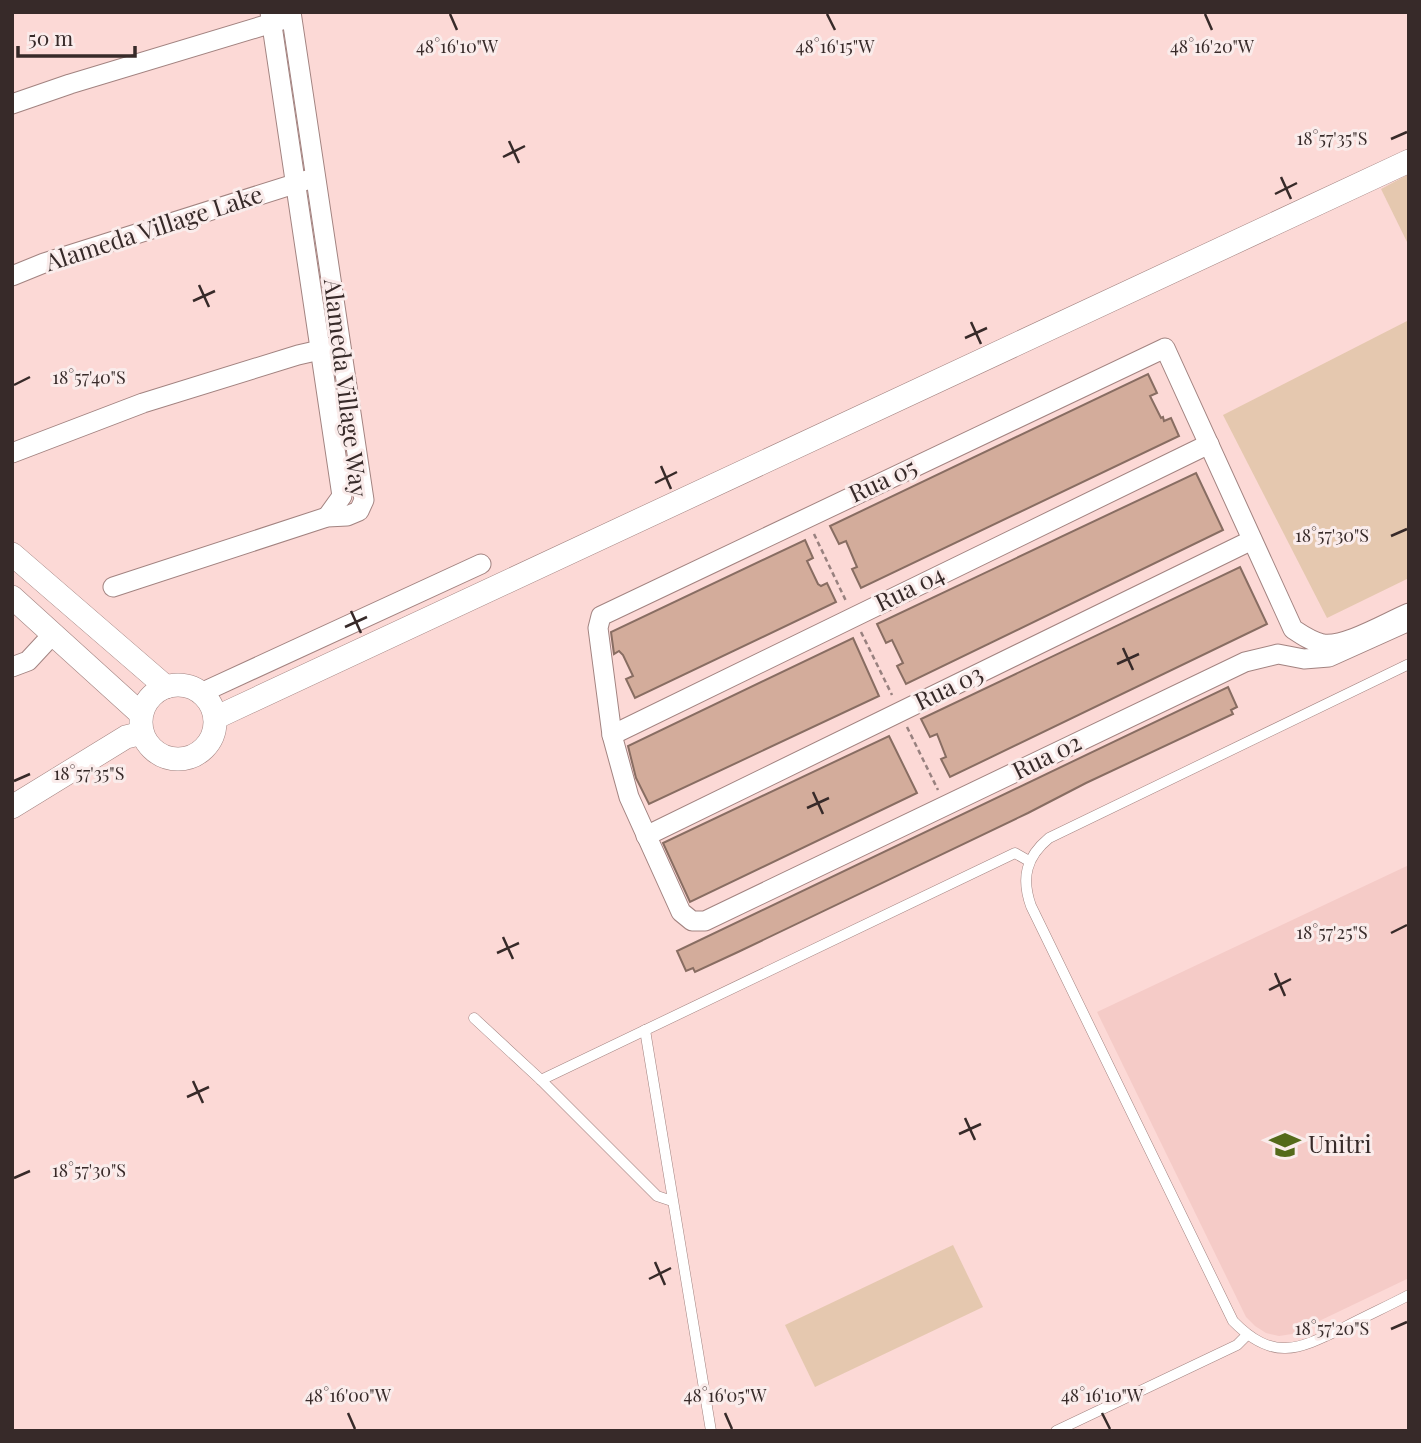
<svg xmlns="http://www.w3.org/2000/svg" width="1421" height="1443" font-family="'Playfair Display',serif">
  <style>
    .built { fill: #f5cbc7 }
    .green { fill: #e5c8af }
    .building { fill: #d3ac9b; stroke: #886d62; stroke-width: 2 }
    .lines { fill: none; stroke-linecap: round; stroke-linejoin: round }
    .service-casing { stroke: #a28380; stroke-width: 11 }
    .minor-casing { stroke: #a28380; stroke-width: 21 }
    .tertiary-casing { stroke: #a28380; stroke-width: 24 }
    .path { stroke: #98817f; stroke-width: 2.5; stroke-dasharray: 5 3.5; stroke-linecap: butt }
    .service { stroke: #fff; stroke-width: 10 }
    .minor { stroke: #fff; stroke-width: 19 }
    .tertiary { stroke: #fff; stroke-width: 23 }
    .ticks { fill: none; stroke: #372a29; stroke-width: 2.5 }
    .labels { text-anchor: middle; stroke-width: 6; stroke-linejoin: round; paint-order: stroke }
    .street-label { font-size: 24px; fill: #372a29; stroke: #faeceb }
    .poi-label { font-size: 24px; fill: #372a29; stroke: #faeceb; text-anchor: start }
    .ticks-label { font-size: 18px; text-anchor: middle; fill: #372a29; stroke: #faeceb; stroke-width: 6; stroke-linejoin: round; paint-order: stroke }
  </style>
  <rect width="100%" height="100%" fill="#fcd9d6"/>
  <path class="built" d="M1409,865V1278L1292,1334L1279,1336L1266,1333L1255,1326L1246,1317L1097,1012Z"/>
  <g class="green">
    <path d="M1409,174V246L1381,189Z"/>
    <path d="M1409,320V578L1327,618L1223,415Z"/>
    <path d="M953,1245L983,1307L815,1387L785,1325Z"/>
  </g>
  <g class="building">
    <path d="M1148,374L1157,393L1150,396L1161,418L1163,417L1164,421L1171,418L1179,436L861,588L852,569L857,567L846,541L839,544L830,526Z"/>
    <path d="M1196,473L1223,530L906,684L897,666L903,663L892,640L886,643L877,624Z"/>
    <path d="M805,540L813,558L807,561L818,584L821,586L827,583L836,602L635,698L626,679L633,676L623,655L619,651L614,654L611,632Z"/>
    <path d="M1240,567L1267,624L950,777L941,759L946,757L937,734L930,737L921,719Z"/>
    <path d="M853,638L879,696L649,804L636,778L628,746Z"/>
    <path d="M1228,687L1237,707L1231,710L1233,714L1086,783L1028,813L738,952L695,972L693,968L686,971L677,951Z"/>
    <path d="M889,736L917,793L690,902L663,843Z"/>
  </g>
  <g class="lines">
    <g class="service-casing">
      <g id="service">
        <path d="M1409,664L1049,838C1026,857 1021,878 1031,906L1233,1321C1274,1363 1299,1349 1345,1327C1366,1316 1388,1306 1409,1295"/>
        <path d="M474,1018L541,1080L657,1196L672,1201"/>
        <path d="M645,1030L711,1431"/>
        <path d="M541,1080L1015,853L1029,861"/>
        <path d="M1056,1431L1237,1345L1247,1335"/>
      </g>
    </g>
    <g class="minor-casing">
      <g id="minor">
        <path d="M270,12L342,496L327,517"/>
        <path d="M12,104L70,84L282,20"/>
        <path d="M12,276L44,263L307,180"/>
        <path d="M12,453L143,403L298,355L333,347"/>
        <path d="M113,587L327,517L347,516L359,511L364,500L291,12"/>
        <path d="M1409,613C1387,622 1346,647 1323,644C1312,642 1302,635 1293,629L1165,348L601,616L598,628L612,735L629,797L681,912L692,921H705L1245,662L1278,654L1304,659L1329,657L1409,621"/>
        <path d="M12,667L28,661L53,634"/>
        <path d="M201,693L481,564"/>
        <path d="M612,735L1209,444"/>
        <path d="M646,836L1252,540"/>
      </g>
    </g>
    <g class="tertiary-casing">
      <g id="tertiary">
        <path d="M12,554L166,687"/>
        <path d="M12,597L141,714"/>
        <circle cx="178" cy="722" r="37"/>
        <path d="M215,718L1409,161"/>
        <path d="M12,807L126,737L142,733"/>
      </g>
    </g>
    <g class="path">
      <path d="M814,534L846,601"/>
      <path d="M861,632L892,695"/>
      <path d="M907,727L938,790"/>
    </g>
    <use href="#service" class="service"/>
    <use href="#minor" class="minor"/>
    <use href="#tertiary" class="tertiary"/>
  </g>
  <path class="ticks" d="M450,14L457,30M827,14L835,30M1205,14L1212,30M1391,139L1407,132M509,141L519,163M503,157L525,146M1281,177L1291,199M1275,194L1297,183M199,285L209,307M193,301L215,291M971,322L981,344M965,338L987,328M14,385L30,377M661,466L671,489M655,483L677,472M1391,536L1407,529M351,611L361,633M345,627L367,617M1123,648L1133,670M1117,664L1139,654M14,781L30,774M813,792L823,814M807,808L829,798M1391,933L1407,925M503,937L513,959M497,953L519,943M1275,973L1285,996M1269,990L1291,979M193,1081L203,1103M187,1097L209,1087M965,1118L975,1140M959,1134L981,1124M14,1178L30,1171M655,1262L665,1285M649,1279L671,1268M1391,1329L1407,1322M348,1413L355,1429M725,1413L732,1429M1102,1413L1110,1429"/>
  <defs>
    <g id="university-bare" transform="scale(2.415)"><path d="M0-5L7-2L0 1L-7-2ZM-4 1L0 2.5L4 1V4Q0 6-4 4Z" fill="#546a1a" stroke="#faeceb" stroke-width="2.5" paint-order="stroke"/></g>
  </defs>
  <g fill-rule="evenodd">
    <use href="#university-bare" x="1285" y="1145"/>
  </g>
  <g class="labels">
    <g class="street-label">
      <text transform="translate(154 229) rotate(-18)" y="8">Alameda Village Lake</text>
      <text transform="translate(345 388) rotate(83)" y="8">Alameda Village Way</text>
      <text transform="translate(883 481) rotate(-25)" y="8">Rua 05</text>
      <text transform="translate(910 589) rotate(-26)" y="8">Rua 04</text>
      <text transform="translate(949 688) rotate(-26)" y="8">Rua 03</text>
      <text transform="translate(1047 757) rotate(-26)" y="8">Rua 02</text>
    </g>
    <g class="poi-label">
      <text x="1308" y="1153">Unitri</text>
    </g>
  </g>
  <g class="ticks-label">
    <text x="457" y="53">48°16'10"W</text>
    <text x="835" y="53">48°16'15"W</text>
    <text x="1212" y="53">48°16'20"W</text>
    <text x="1332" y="145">18°57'35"S</text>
    <text x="89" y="384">18°57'40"S</text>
    <text x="1332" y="542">18°57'30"S</text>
    <text x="89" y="780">18°57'35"S</text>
    <text x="1332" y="939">18°57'25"S</text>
    <text x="89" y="1177">18°57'30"S</text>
    <text x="1332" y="1335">18°57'20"S</text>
    <text x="348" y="1402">48°16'00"W</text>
    <text x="725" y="1402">48°16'05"W</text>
    <text x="1102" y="1402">48°16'10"W</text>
  </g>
  <rect width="1421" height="1443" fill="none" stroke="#372a29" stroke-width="28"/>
  <path d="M18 46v10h117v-10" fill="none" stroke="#372a29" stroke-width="3.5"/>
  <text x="28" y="46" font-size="21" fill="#372a29" stroke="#faeceb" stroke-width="5" paint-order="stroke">50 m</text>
</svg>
